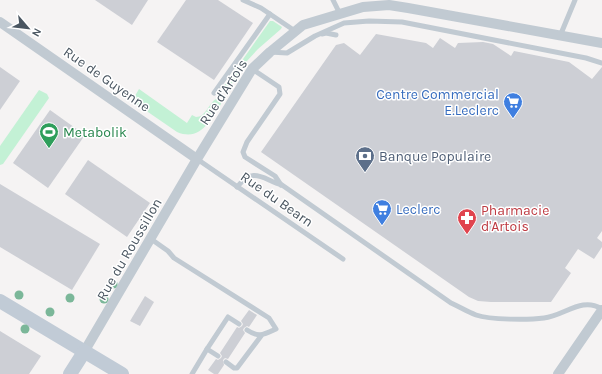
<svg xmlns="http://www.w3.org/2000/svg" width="602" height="374" font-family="Karla,sans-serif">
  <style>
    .green { fill: #c3f1d5 }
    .building { fill: #cdcfd5 }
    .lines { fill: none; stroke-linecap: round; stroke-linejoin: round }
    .lane { stroke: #c1cad2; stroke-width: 5 }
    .street { stroke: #c1cad2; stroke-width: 10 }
    .secondary { stroke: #c1cbd6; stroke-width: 14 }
    .tree { fill: #7bb799 }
    .labels { text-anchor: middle; stroke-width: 3; stroke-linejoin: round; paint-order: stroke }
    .street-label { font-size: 14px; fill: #4a5661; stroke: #fff }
    .shop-label { font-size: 14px; fill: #366cbe; stroke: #fff; text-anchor: end }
    .leisure-label { font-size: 14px; fill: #27864d; stroke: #fff; text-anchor: start }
    .service-label { font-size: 14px; fill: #4e5e75; stroke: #fff; text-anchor: start }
    .health-label { font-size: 14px; fill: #be3a42; stroke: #fff; text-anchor: start }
  </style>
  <rect width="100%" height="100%" fill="#f5f3f3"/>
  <g class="green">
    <path d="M270,21H273L282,27L281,29L258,49L246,62L226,92L223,90L224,86Z"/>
    <path d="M139,89L187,123L192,115L196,117C206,117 208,104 216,99L221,101V104C210,120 201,142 177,132L132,101Z"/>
    <path d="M39,90L47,94L49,98L3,164L0,165V146Z"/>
  </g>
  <g class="building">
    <path d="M95,0H148L132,25Z"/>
    <path d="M186,0H218L253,23L214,80L157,42Z"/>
    <path d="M376,34L426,43L433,48L440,38L455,48L458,43L483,42L493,44L511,56L514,51L569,62L592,79L602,67V231L597,238L602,242V247L594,259L578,249L565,268L571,273L551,302H491L478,301L469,297L261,152L336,45L344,43L360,55Z"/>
    <path d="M0,67L20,81L0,110Z"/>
    <path d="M50,110L85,135L48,188L13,163Z"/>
    <path d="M88,160L150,203L127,237L65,194Z"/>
    <path d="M0,184L100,244L72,290L0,247Z"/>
    <path d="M145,296L154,302L140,326L130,321Z"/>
    <path d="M249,310L257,315L249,327L247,326L244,328L243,330L245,333L228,359L225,358L223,360L224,365L218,374H214L208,370L216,359L218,360L221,358L222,356L220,353L237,327L239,328L242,326L243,324L241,321Z"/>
    <path d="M0,331L41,356L29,374H0Z"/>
  </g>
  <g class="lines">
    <g class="lane">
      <path d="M243,0L261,8L295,31"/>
      <path d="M333,0L340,14"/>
      <path d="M322,34L326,33L336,35"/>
      <path d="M560,36L575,0"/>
      <path d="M270,52L287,53L315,36L344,23L369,21L402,22L586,58L602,63"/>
      <path d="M252,69L279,87L280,94L247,142L243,152L245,157L275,176L281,185"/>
      <path d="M214,93L270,14"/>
      <path d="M197,159L343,259"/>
      <path d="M237,187C254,166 262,179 282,185L451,303C460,307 468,312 476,315C490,320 529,320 544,318C564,316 582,296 602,309"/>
      <path d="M151,239L168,251L174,258L269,318L276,329C263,335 259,338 247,330"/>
      <path d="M207,349L228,317L239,324"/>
      <path d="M226,362L234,368H237L261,336"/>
      <path d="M192,374L207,349L218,356"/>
    </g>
    <g class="street">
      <path d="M0,22L197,159"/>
      <path d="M84,352L197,159L252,69L270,52L303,25L363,7L389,5L408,8L602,43"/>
      <path d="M558,374L602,310"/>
    </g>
    <g class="secondary">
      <path d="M0,301L122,374"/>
      <path d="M70,374L84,352"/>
    </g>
  </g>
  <g class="tree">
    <circle cx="113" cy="284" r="4.5"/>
    <circle cx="19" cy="295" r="4.5"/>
    <circle cx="70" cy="298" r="4.5"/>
    <circle cx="104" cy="299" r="4.5"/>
    <circle cx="50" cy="312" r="4.5"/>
    <circle cx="25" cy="329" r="4.5"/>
  </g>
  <defs>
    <g id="supermarket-pin" transform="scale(1)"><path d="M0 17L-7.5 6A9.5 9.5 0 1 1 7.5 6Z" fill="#3f7fe0" stroke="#fff"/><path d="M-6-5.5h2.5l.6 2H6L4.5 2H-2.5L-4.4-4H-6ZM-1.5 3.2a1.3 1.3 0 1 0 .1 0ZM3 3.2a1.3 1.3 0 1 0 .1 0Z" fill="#fff"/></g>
    <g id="stadium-pin" transform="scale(1)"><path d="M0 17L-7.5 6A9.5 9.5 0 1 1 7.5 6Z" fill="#2e9e5b" stroke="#fff"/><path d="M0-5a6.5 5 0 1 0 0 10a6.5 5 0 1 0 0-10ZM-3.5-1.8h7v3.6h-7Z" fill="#fff"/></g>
    <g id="bank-pin" transform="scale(1)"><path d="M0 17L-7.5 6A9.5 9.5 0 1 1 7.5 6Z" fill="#5c6f8a" stroke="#fff"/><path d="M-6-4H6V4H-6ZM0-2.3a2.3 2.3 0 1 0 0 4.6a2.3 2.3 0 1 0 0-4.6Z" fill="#fff"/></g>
    <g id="pharmacy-pin" transform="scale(1)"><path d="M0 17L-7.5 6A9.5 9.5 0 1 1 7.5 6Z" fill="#e0444e" stroke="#fff"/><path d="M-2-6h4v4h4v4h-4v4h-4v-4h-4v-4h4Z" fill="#fff"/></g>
  </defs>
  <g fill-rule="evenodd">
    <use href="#supermarket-pin" x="513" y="102"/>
    <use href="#stadium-pin" x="49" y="132"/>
    <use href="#bank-pin" x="365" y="156"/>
    <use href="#supermarket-pin" x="382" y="209"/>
    <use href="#pharmacy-pin" x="467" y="218"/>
  </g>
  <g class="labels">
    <g class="street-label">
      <text transform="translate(107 79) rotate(35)" y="5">Rue de Guyenne</text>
      <text transform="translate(223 92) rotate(-57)" y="5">Rue d'Artois</text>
      <text transform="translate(277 199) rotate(35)" y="5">Rue du Bearn</text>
      <text transform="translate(129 249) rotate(-60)" y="5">Rue du Roussillon</text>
    </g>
    <g class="shop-label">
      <text x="499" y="99">Centre Commercial<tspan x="499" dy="16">E.Leclerc</tspan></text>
      <text x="396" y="214" text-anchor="start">Leclerc</text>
    </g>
    <g class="leisure-label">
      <text x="63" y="137">Metabolik</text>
    </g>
    <g class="service-label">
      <text x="379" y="161">Banque Populaire</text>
    </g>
    <g class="health-label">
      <text x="481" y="215">Pharmacie<tspan x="481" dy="16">d'Artois</tspan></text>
    </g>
  </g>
  <g transform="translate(28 28) rotate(118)" stroke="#ffffff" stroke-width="3" paint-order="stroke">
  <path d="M0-3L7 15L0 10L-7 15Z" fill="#4a5661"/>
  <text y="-6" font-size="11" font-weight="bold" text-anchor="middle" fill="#4a5661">N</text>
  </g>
</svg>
